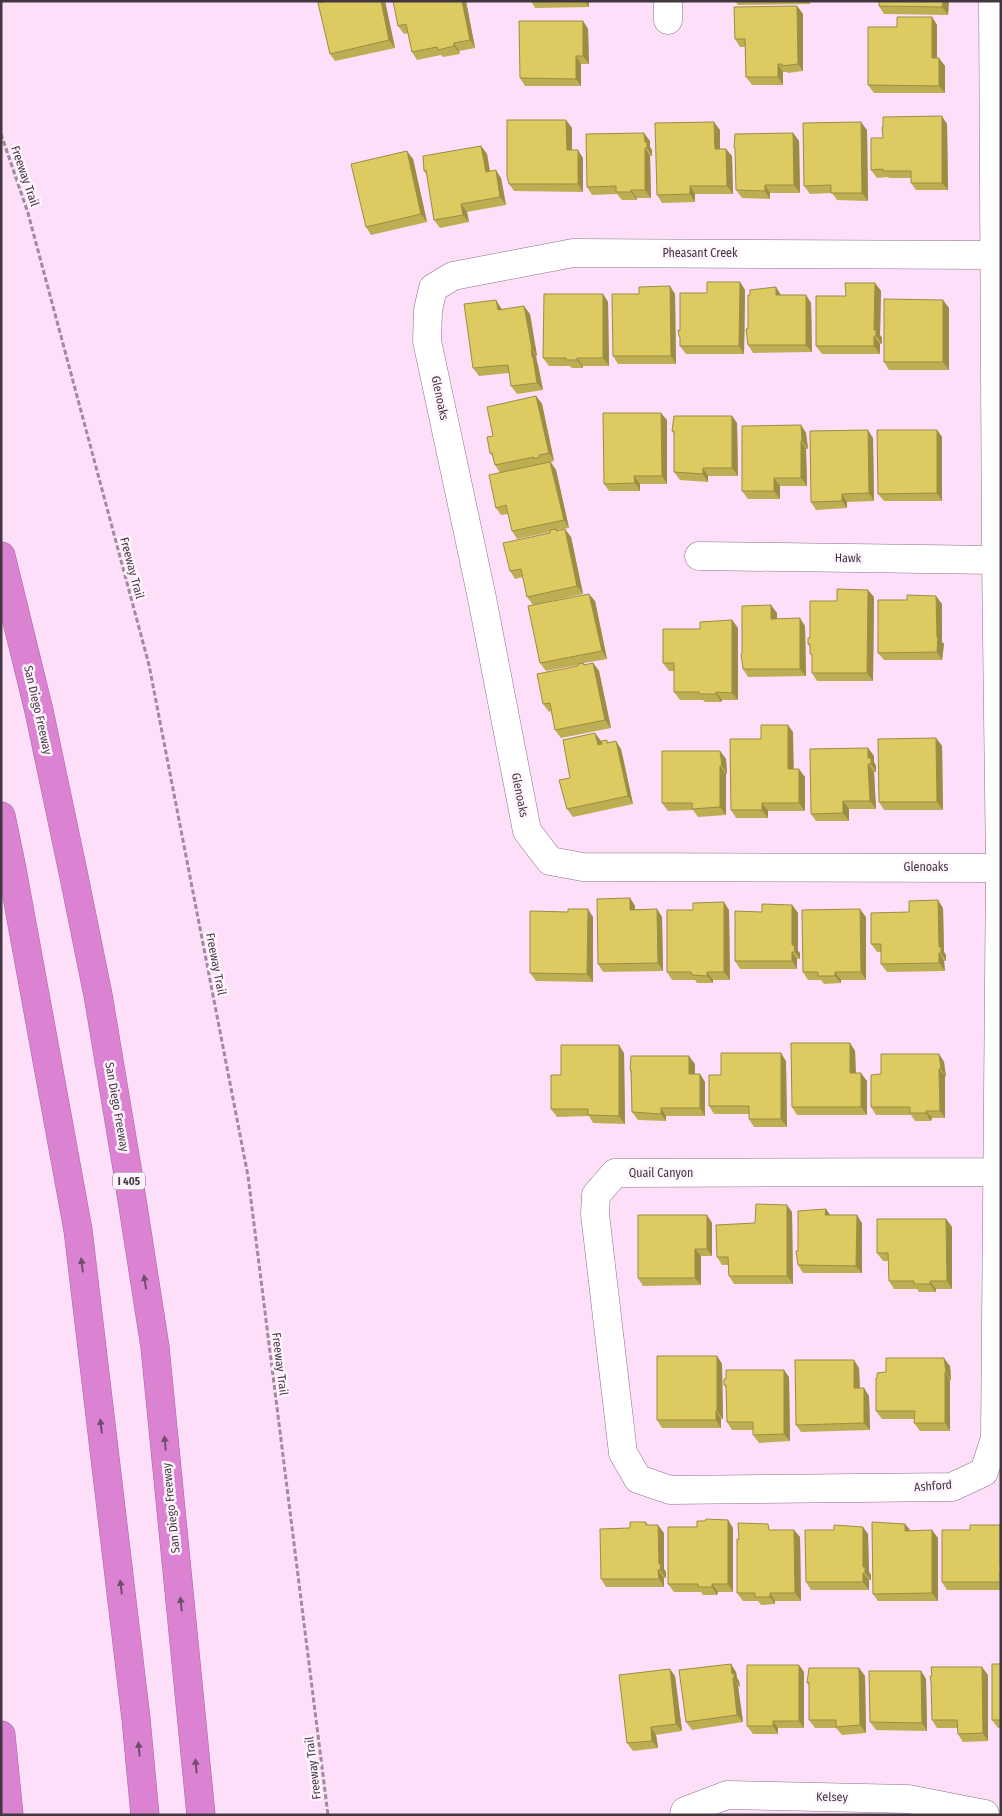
<svg xmlns="http://www.w3.org/2000/svg" width="1002" height="1816" font-family="'Fira Sans Condensed',sans-serif">
  <style>
    .lines { fill: none; stroke-linecap: round; stroke-linejoin: round }
    .minor-casing { stroke: #8b7087; stroke-width: 29 }
    .highway-casing { stroke: #a5689f; stroke-width: 29 }
    .path { stroke: #9f8b9d; stroke-width: 3; stroke-dasharray: 5 2.5; stroke-linecap: butt }
    .minor { stroke: #fff; stroke-width: 28 }
    .highway { stroke: #db83d2; stroke-width: 28 }
    .wall { fill: #beae53 }
    .shaded-wall { fill: #9b8d43 }
    .building { fill: #ddca60; stroke: #9b8d43 }
    .oneway { fill: #704e6c }
    .labels { text-anchor: middle; stroke-width: 5; stroke-linejoin: round; paint-order: stroke }
    .shield { fill: #fff3fd; stroke: #7b6f79; stroke-width: 1 }
    .shield-label { font-size: 11px; font-weight: bold; fill: #423741 }
    .street-label { font-size: 12px; fill: #423741; stroke: #fff3fd }
  </style>
  <rect width="100%" height="100%" fill="#fddff9"/>
  <g class="lines">
    <g class="minor-casing">
      <g id="minor">
        <path d="M993,1L996,560L1000,867L995,1438L984,1472L952,1487L670,1490L638,1479L623,1453L595,1214L596,1195L615,1173L997,1172"/>
        <path d="M668,20V1"/>
        <path d="M994,255L573,253L453,276L433,288L428,310L427,341L482,598L527,831L550,861L583,867L1001,868"/>
        <path d="M699,556L996,560"/>
        <path d="M684,1815L685,1811L727,1795L908,1799L985,1814"/>
      </g>
    </g>
    <g class="highway-casing">
      <g id="highway">
        <path d="M1,556L39,711L73,872L98,995L127,1168L155,1347L201,1815"/>
        <path d="M1,816L12,869L78,1230L136,1719L145,1815"/>
        <path d="M1,1735L9,1815"/>
      </g>
    </g>
    <path class="path" d="M1,134L28,213L149,665L248,1176L328,1815"/>
    <use href="#minor" class="minor"/>
    <use href="#highway" class="highway"/>
  </g>
  <g class="wall">
    <path d="M385,1L395,48L335,61L330,54Z"/>
    <path d="M466,1L475,48L459,51L460,54L443,57L441,55L417,60L412,52L408,33L404,34L398,26Z"/>
    <path d="M531,1H589V7L535,8Z"/>
    <path d="M735,1H810V4L738,5Z"/>
    <path d="M879,1H949L948,15L884,14L879,6Z"/>
    <path d="M797,6L803,14V71L788,73L787,72H783V85H752L746,77L745,47H740L735,39Z"/>
    <path d="M932,17L937,25V58L945,66V93H874L868,85L897,27Z"/>
    <path d="M583,21L588,29L589,64H581V86H525L520,78Z"/>
    <path d="M566,120L572,128V150L583,158V192L514,191L509,184Z"/>
    <path d="M947,124L948,190H916L911,183V178H889L888,177L877,178L871,170L883,138Z"/>
    <path d="M720,130V149H726L732,156L733,194H695V202L662,203L657,195Z"/>
    <path d="M867,130L868,201L837,200L832,193L810,194L804,186Z"/>
    <path d="M793,133L799,141L800,193H770V199L742,198L736,190V151L734,148Z"/>
    <path d="M650,141V147L652,150V156H650L651,198H637V200H622L617,194L592,195L587,187Z"/>
    <path d="M481,146L487,154L490,171L501,178L506,205L467,212L469,222L440,228L434,220L427,175L424,171Z"/>
    <path d="M413,159L427,222L371,235L366,227Z"/>
    <path d="M740,282L745,290L744,354H686L680,346V338L679,336L680,331L707,293Z"/>
    <path d="M875,283L881,291L880,335L882,338V344H880V354H822L816,346L846,296Z"/>
    <path d="M603,294L608,302L609,366H583V368H572L570,366H549L543,358Z"/>
    <path d="M675,294L676,364H618L613,356Z"/>
    <path d="M781,295H806L811,303L812,352L753,353L748,345V329Z"/>
    <path d="M501,308L502,309L530,314L537,356H536L537,362L538,365L543,390L517,394L511,386L509,373L479,376L473,368Z"/>
    <path d="M949,308V370H889L884,362Z"/>
    <path d="M536,396L542,404L554,461L551,462L556,470L569,528L557,530L571,537L583,594L533,605L527,597L523,577L515,579L510,571L550,533V532L517,539L512,531L508,514L501,515L496,508L500,473L495,465L493,457L490,453L493,436Z"/>
    <path d="M732,416L737,423L738,476H708V482L680,480L674,472V434L672,431Z"/>
    <path d="M667,420V484H640V491H609L604,484Z"/>
    <path d="M801,425L806,433L808,449H806L807,486H780V499H748L742,491Z"/>
    <path d="M937,430L942,437V501H884L878,494Z"/>
    <path d="M873,438L874,501L847,502V508L816,510L811,502Z"/>
    <path d="M874,597L873,681H817L812,673V655L810,654V647L808,644L810,638L837,601Z"/>
    <path d="M595,601L607,659L584,663L585,665L593,663L599,671L611,728L561,738L555,730L551,711L549,712L543,704L578,666V665L546,671L540,663Z"/>
    <path d="M942,604V642L944,644L942,660H884L878,653Z"/>
    <path d="M777,613V619L805,626L806,676L748,677L743,669L742,654Z"/>
    <path d="M732,620L738,628V700H722L721,702H705L703,700H680L674,692V671H669L663,663L700,629Z"/>
    <path d="M793,732V769L805,777V811H768V818H736L731,810L761,739Z"/>
    <path d="M936,738L942,746L943,810H884L879,802Z"/>
    <path d="M601,741L608,742L621,749L633,804L573,817L567,809L570,778Z"/>
    <path d="M868,748L874,756V762L876,766V772H874L876,809H849V821H816L811,814Z"/>
    <path d="M720,751L726,759L727,774H726V815L698,817L693,810L668,811L662,803Z"/>
    <path d="M630,898L635,906V909H657L662,917L663,971L603,972L598,964Z"/>
    <path d="M792,905L798,913V951L800,953V959H797V969H740L735,961L762,912Z"/>
    <path d="M943,908L944,952L946,955V961H944L945,971L887,972L881,964V952H877L871,944L909,912Z"/>
    <path d="M729,910L730,980H713V983H697L695,980H672L667,972Z"/>
    <path d="M593,917V982L536,981L530,973Z"/>
    <path d="M866,917V980H841V983L824,984L821,980H808L803,972Z"/>
    <path d="M850,1043L855,1051L856,1073L867,1081V1115H797L792,1107Z"/>
    <path d="M624,1053L625,1124L593,1123L589,1116L557,1117L551,1109L561,1075Z"/>
    <path d="M939,1054L944,1062L946,1077L945,1076V1118H932L931,1121H915L911,1115H876L871,1107L881,1074Z"/>
    <path d="M786,1061L787,1127H754L749,1119V1114H714L709,1106L721,1075Z"/>
    <path d="M695,1064V1074H700L705,1082V1116H666V1121L638,1120L632,1112L631,1072L630,1070Z"/>
    <path d="M826,1209L830,1215L862,1223V1273H803L798,1265V1251Z"/>
    <path d="M792,1212L793,1284H734L729,1276L728,1265H722L717,1257L755,1223Z"/>
    <path d="M707,1215L712,1223V1256H701V1285L643,1286L638,1278Z"/>
    <path d="M946,1219L952,1227V1289H936V1292H919L917,1289H894L889,1281L888,1261H883L877,1253Z"/>
    <path d="M717,1356L722,1364L723,1419H721V1428H662L657,1420Z"/>
    <path d="M950,1366L951,1380H950V1431H920L914,1423V1419H882L876,1411L877,1378L886,1372Z"/>
    <path d="M859,1368L860,1388L869,1396L870,1430L801,1432L796,1425Z"/>
    <path d="M789,1377L790,1441L759,1443L753,1435V1430H732L727,1422L726,1388L724,1385L726,1379Z"/>
    <path d="M728,1520L733,1528V1592H718L717,1595H703L701,1592H674L668,1584L697,1527L705,1521Z"/>
    <path d="M646,1522L648,1525L664,1533V1569L666,1572V1578H664V1587H606L601,1579Z"/>
    <path d="M1001,1526V1590H947L942,1582L970,1530Z"/>
    <path d="M772,1530L800,1537L801,1601H775V1604L761,1605L758,1601H743L737,1593L739,1539Z"/>
    <path d="M910,1531L938,1538V1601H878L873,1594Z"/>
    <path d="M868,1534L869,1572L871,1575V1580H869V1590H811L806,1582Z"/>
    <path d="M1001,1664V1728H998L992,1720Z"/>
    <path d="M799,1665L804,1672V1728H778V1734H753L747,1726Z"/>
    <path d="M859,1668L865,1676L866,1733L842,1735L836,1728H815L809,1720V1685L807,1683Z"/>
    <path d="M921,1671L926,1679L927,1731L876,1730L870,1722Z"/>
    <path d="M736,1672L737,1678L739,1681L740,1687L738,1686L743,1722L692,1730L686,1722Z"/>
    <path d="M988,1675V1741L963,1742L958,1734V1728H937L932,1720Z"/>
    <path d="M675,1676L682,1731L656,1735L658,1748L633,1751L627,1743Z"/>
  </g>
  <g class="shaded-wall">
    <path d="M381,1H385L395,48L389,40Z"/>
    <path d="M462,1H466L475,48L470,40Z"/>
    <path d="M584,1H589V7Z"/>
    <path d="M943,1H949L948,15L942,7Z"/>
    <path d="M797,6L803,14V71L798,64Z"/>
    <path d="M932,17L937,25V66L932,58Z"/>
    <path d="M583,21L588,29L589,64L583,56Z"/>
    <path d="M454,43L459,51L460,54L454,46Z"/>
    <path d="M576,56L581,64V86L576,79Z"/>
    <path d="M939,58L945,66V93L939,86Z"/>
    <path d="M778,64L783,72V85L778,77Z"/>
    <path d="M942,116L947,124L948,190L942,183Z"/>
    <path d="M566,120L572,128V158L567,150Z"/>
    <path d="M714,122L720,130V156L715,149Z"/>
    <path d="M861,122L867,130L868,201L862,193Z"/>
    <path d="M644,133L650,141V147L652,150V156L647,148L645,142Z"/>
    <path d="M793,133L799,141L800,193L794,185Z"/>
    <path d="M481,146L487,154L491,179L486,172Z"/>
    <path d="M645,148L650,156L651,198L645,190Z"/>
    <path d="M726,149L732,156L733,194L727,186Z"/>
    <path d="M578,150L583,158V192L578,184Z"/>
    <path d="M407,151L413,159L427,222L421,214Z"/>
    <path d="M496,170L501,178L506,205L500,197Z"/>
    <path d="M765,185L770,193V199L765,191Z"/>
    <path d="M690,186L695,194V202L690,194Z"/>
    <path d="M631,190L637,198V200L631,192Z"/>
    <path d="M461,204L467,212L469,222L463,215Z"/>
    <path d="M740,282L745,290L744,354L739,346Z"/>
    <path d="M875,283L881,291L880,335L882,338V344L876,336L874,330Z"/>
    <path d="M670,286L675,294L676,364L671,356Z"/>
    <path d="M776,287L781,295H776Z"/>
    <path d="M603,294L608,302L609,366L603,358Z"/>
    <path d="M806,295L811,303L812,352L806,345Z"/>
    <path d="M496,300L501,308L504,318L498,310Z"/>
    <path d="M943,300L949,308V370L943,362Z"/>
    <path d="M524,306L530,314L537,356L532,349Z"/>
    <path d="M874,336L880,344V354L874,346Z"/>
    <path d="M531,349L536,356L537,362L538,365L543,390L537,383Z"/>
    <path d="M577,358L583,366V368L577,360Z"/>
    <path d="M536,396L542,404L554,461L549,453Z"/>
    <path d="M661,413L667,420V484L662,476Z"/>
    <path d="M732,416L737,423L738,476L732,468Z"/>
    <path d="M801,425L806,433L808,449L802,441Z"/>
    <path d="M868,430L873,438L874,501L869,493Z"/>
    <path d="M937,430L942,437V501L937,493Z"/>
    <path d="M801,441L806,449L807,486L801,478Z"/>
    <path d="M550,462L556,470L569,528L564,520Z"/>
    <path d="M703,468L708,476V482L703,474Z"/>
    <path d="M634,476L640,484V491L635,483Z"/>
    <path d="M774,478L780,486V499L774,491Z"/>
    <path d="M842,494L847,502V508L842,501Z"/>
    <path d="M565,529L571,537L583,594L577,586Z"/>
    <path d="M868,590L874,597L873,681L867,673Z"/>
    <path d="M589,594L595,601L607,659L602,651Z"/>
    <path d="M936,596L942,604V642L944,644L942,660L937,652Z"/>
    <path d="M771,605L777,613V627L771,619Z"/>
    <path d="M800,618L805,626L806,676L800,669Z"/>
    <path d="M732,620L738,628V700L732,693Z"/>
    <path d="M593,663L599,671L611,728L605,720Z"/>
    <path d="M716,692L722,700L721,702L716,694Z"/>
    <path d="M788,725L793,732L794,777L788,769Z"/>
    <path d="M595,733L601,741L604,752L598,745Z"/>
    <path d="M936,738L942,746L943,810L937,802Z"/>
    <path d="M616,741L621,749L633,804L628,796Z"/>
    <path d="M868,748L874,756V762L876,766V772L871,764L868,758Z"/>
    <path d="M720,751L726,759L727,774L722,766Z"/>
    <path d="M868,764L874,772L876,809L870,801Z"/>
    <path d="M720,766L726,774V815L720,807Z"/>
    <path d="M799,769L805,777V811L799,803Z"/>
    <path d="M843,801L849,809V821L843,813Z"/>
    <path d="M762,803L768,811V818L762,810Z"/>
    <path d="M630,898L635,906V917L630,910Z"/>
    <path d="M938,900L943,908L944,952L946,955V961L941,953L939,947Z"/>
    <path d="M724,902L729,910L730,980L724,972Z"/>
    <path d="M792,905L798,913V951L800,953V959L795,952L792,945Z"/>
    <path d="M588,909L593,917V982L587,974Z"/>
    <path d="M657,909L662,917L663,971L658,963Z"/>
    <path d="M860,909L866,917V980L861,972Z"/>
    <path d="M792,952L797,959V969L792,961Z"/>
    <path d="M939,953L944,961L945,971L939,963Z"/>
    <path d="M707,972L713,980V983L707,976Z"/>
    <path d="M835,972L841,980V983L835,976Z"/>
    <path d="M850,1043L855,1051L856,1081L850,1073Z"/>
    <path d="M619,1045L624,1053L625,1124L619,1116Z"/>
    <path d="M781,1053L786,1061L787,1127L781,1119Z"/>
    <path d="M939,1054L944,1062L946,1077L941,1069Z"/>
    <path d="M689,1056L695,1064V1082L689,1074Z"/>
    <path d="M939,1069L945,1076V1118L940,1111Z"/>
    <path d="M861,1073L867,1081V1115L861,1107Z"/>
    <path d="M700,1074L705,1082V1116L700,1108Z"/>
    <path d="M661,1108L666,1116V1121L661,1114Z"/>
    <path d="M926,1111L932,1118L931,1121L926,1113Z"/>
    <path d="M787,1205L792,1212L793,1284L787,1276Z"/>
    <path d="M826,1209L831,1217L825,1215Z"/>
    <path d="M707,1215L712,1223V1256L707,1249Z"/>
    <path d="M857,1215L862,1223V1273L856,1266Z"/>
    <path d="M946,1219L952,1227V1289L947,1281Z"/>
    <path d="M695,1249L701,1256V1285L695,1278Z"/>
    <path d="M930,1281L936,1289V1292L930,1284Z"/>
    <path d="M717,1356L722,1364L723,1419L717,1411Z"/>
    <path d="M944,1358L950,1366L951,1380L946,1372Z"/>
    <path d="M854,1360L859,1368L860,1396L854,1388Z"/>
    <path d="M784,1370L789,1377L790,1441L784,1434Z"/>
    <path d="M945,1372L950,1380V1431L945,1423Z"/>
    <path d="M864,1388L869,1396L870,1430L864,1423Z"/>
    <path d="M716,1411L721,1419V1428L716,1420Z"/>
    <path d="M728,1520L733,1528V1592L728,1584Z"/>
    <path d="M905,1524L911,1531H905Z"/>
    <path d="M658,1525L664,1533V1569L666,1572V1578L660,1570L659,1564Z"/>
    <path d="M1000,1525L1001,1526V1568L1000,1566Z"/>
    <path d="M863,1527L868,1534L869,1572L871,1575V1580L865,1573L863,1567Z"/>
    <path d="M794,1530L800,1537L801,1601L795,1593Z"/>
    <path d="M932,1530L938,1538V1601L932,1593Z"/>
    <path d="M658,1570L664,1578V1587L659,1579Z"/>
    <path d="M1000,1572L1001,1574V1584L1000,1582Z"/>
    <path d="M863,1573L869,1580V1590L863,1582Z"/>
    <path d="M712,1584L718,1592L717,1595L712,1587Z"/>
    <path d="M770,1593L775,1601V1604L770,1597Z"/>
    <path d="M731,1664L736,1672L737,1678L739,1681L740,1687L734,1679L732,1674Z"/>
    <path d="M799,1665L804,1672V1728L799,1721Z"/>
    <path d="M982,1667L988,1675V1741L983,1733Z"/>
    <path d="M859,1668L865,1676L866,1733L860,1725Z"/>
    <path d="M670,1669L675,1676L682,1731L676,1724Z"/>
    <path d="M921,1671L926,1679L927,1731L922,1723Z"/>
    <path d="M733,1678L738,1686L743,1722L737,1715Z"/>
    <path d="M773,1721L778,1728V1734L773,1726Z"/>
    <path d="M651,1727L656,1735L658,1748L652,1741Z"/>
  </g>
  <g class="building">
    <path d="M326,1H381L389,40L330,54L318,3Z"/>
    <path d="M393,1H462L470,40L454,43V46L438,50L437,47L412,52L406,24L398,26Z"/>
    <path d="M879,1H943L942,7L879,6Z"/>
    <path d="M797,6L798,64L782,66V64H778V77H746L745,39H735L734,7Z"/>
    <path d="M897,17H932V58H939V86L868,85V27H897Z"/>
    <path d="M519,21H583V56H576V79L520,78Z"/>
    <path d="M942,116V183H911V171H883V169L871,170V138H883L882,127H883V117Z"/>
    <path d="M507,120H566L567,150H578V184H509L507,176Z"/>
    <path d="M714,122L715,149H726L727,186H690V194L657,195L655,123Z"/>
    <path d="M861,122L862,193H831V185L804,186L803,123Z"/>
    <path d="M644,133L645,142H647V148H645V190H631V192H616V186L587,187L586,134Z"/>
    <path d="M793,133L794,185H765V191L736,190L735,148H734L735,134Z"/>
    <path d="M481,146L486,172L496,170L500,197L461,204L463,215L434,220L426,170L424,171L423,156Z"/>
    <path d="M407,151L421,214L366,227L351,164Z"/>
    <path d="M707,282H740L739,346H680V337L679,336L678,330L680,331V293H707Z"/>
    <path d="M845,283H875L874,330H876V336H874V346H816V296H846Z"/>
    <path d="M670,286L671,356H613L612,294H639V287Z"/>
    <path d="M776,287V295H806V345H748L746,329H748V295H750V290Z"/>
    <path d="M544,294H603V358H577V360H566V358H543Z"/>
    <path d="M884,299L943,300V362H884Z"/>
    <path d="M496,300L498,310L524,306L532,349H531L532,357H533L537,383L511,386L508,365L473,368L464,304Z"/>
    <path d="M536,396L549,453L539,455L540,457L534,459V457L495,465L492,453H490L487,437L493,436L487,407Z"/>
    <path d="M603,413H661L662,476H634L635,483L604,484Z"/>
    <path d="M674,416H732V468H703V474L674,472V431H672Z"/>
    <path d="M801,425L802,441H801V478H774V491H742V426Z"/>
    <path d="M868,430L869,493L842,494V501L811,502L810,431Z"/>
    <path d="M877,430H937V493L878,494Z"/>
    <path d="M550,462L564,520L512,531L506,505L496,508L489,475Z"/>
    <path d="M556,529V531L565,529L577,586L527,597L521,569L510,571L503,543L550,533V530Z"/>
    <path d="M837,589L868,590L867,673H812V654H810V644H808V638H810V601H837Z"/>
    <path d="M589,594L602,651L540,663L528,606Z"/>
    <path d="M907,595L936,596L937,637H938L937,652L878,653V600H907Z"/>
    <path d="M771,605V619L800,618V669H743L741,654H742V606Z"/>
    <path d="M732,620V693L716,692V694H699V692H674V663H663V629H700V622Z"/>
    <path d="M583,663L584,665L593,663L605,720L555,730L550,703L543,704L537,674L578,666V664Z"/>
    <path d="M761,725H788V769H799V803H762V810H731L730,739H761Z"/>
    <path d="M595,733L598,745L602,744L601,741L607,740V743L616,741L628,796L567,809L559,780L570,778L563,740Z"/>
    <path d="M936,738L937,802H879L878,739Z"/>
    <path d="M868,748V758H871V764H868L870,801H843V813L811,814L810,749Z"/>
    <path d="M662,751H720L722,766H720V807L692,809V803H662Z"/>
    <path d="M630,898V910L657,909L658,963L598,964L597,899Z"/>
    <path d="M938,900L939,947H941V953H939V963L881,964V944H871V913L909,912V901Z"/>
    <path d="M724,902V972H707V976L692,975L691,972H667V910H693V903Z"/>
    <path d="M762,904L792,905V945H794L795,952H792V961H735V911L762,912Z"/>
    <path d="M568,909H588L587,974L530,973V911L568,912Z"/>
    <path d="M860,909L861,972H835V976H818V972H803L802,910Z"/>
    <path d="M791,1043H850V1073H861V1107H792Z"/>
    <path d="M561,1045H619V1116L588,1115V1109H551V1075H561Z"/>
    <path d="M721,1053H781V1119H749V1106H709V1075H721Z"/>
    <path d="M881,1054H939L941,1069H939L940,1111H926V1113H910V1107H871V1075L881,1074Z"/>
    <path d="M631,1056H689V1074H700V1108H661V1114L632,1112L631,1070H630Z"/>
    <path d="M756,1204L787,1205V1276H729L728,1257H717L716,1225L755,1223Z"/>
    <path d="M826,1209L825,1215H857L856,1266L798,1265L796,1251H798V1211Z"/>
    <path d="M638,1215H707V1249H695V1278H638Z"/>
    <path d="M877,1219H946L947,1281H930V1284H914V1281H889L888,1253H877Z"/>
    <path d="M657,1356H717V1411H716V1420H657Z"/>
    <path d="M886,1358H944L946,1372H945V1423H914L915,1411H876V1378H877V1373L886,1372Z"/>
    <path d="M795,1360H854V1388H864V1423L796,1425Z"/>
    <path d="M726,1370H784V1434L753,1435V1422H727L726,1385H724V1379H726Z"/>
    <path d="M706,1519L728,1520V1584H712V1587H698V1584H668V1527H697V1521H705Z"/>
    <path d="M630,1522H646V1525H658L659,1564H661L660,1570H658L659,1579H601L600,1529L630,1528Z"/>
    <path d="M872,1522L905,1524V1531L932,1530V1593L873,1594Z"/>
    <path d="M738,1523L768,1524L769,1530H794L795,1593H770V1597H755V1593H737V1539H739Z"/>
    <path d="M834,1525L863,1527V1567H865V1573H863V1582H806L805,1530H834Z"/>
    <path d="M970,1525H1000V1566H1001V1572H1000V1582H942V1530H970Z"/>
    <path d="M731,1664L732,1674L734,1673V1679L733,1678L737,1715L686,1722L679,1670Z"/>
    <rect x="992" y="1664" width="9" height="56"/>
    <path d="M747,1665H799V1721H773V1726H747Z"/>
    <path d="M931,1667H982L983,1733L958,1734L957,1720H932L931,1682L930,1676H932Z"/>
    <path d="M809,1668H859L860,1725L836,1727V1720H809V1682L807,1683Z"/>
    <path d="M670,1669L676,1724L651,1727L652,1741L627,1743L619,1675Z"/>
    <path d="M869,1671H921L922,1723L870,1722Z"/>
  </g>
  <defs><path id="oneway-solid" d="M-6-.8H1V-3.2L6.5 0L1 3.2V.8H-6Z" transform="scale(1.25)"/></defs>
  <g class="oneway">
    <use href="#oneway-solid" transform="translate(82 1265) rotate(-97)"/>
    <use href="#oneway-solid" transform="translate(145 1282) rotate(-99)"/>
    <use href="#oneway-solid" transform="translate(101 1426) rotate(-97)"/>
    <use href="#oneway-solid" transform="translate(165 1443) rotate(-96)"/>
    <use href="#oneway-solid" transform="translate(121 1587) rotate(-97)"/>
    <use href="#oneway-solid" transform="translate(181 1604) rotate(-96)"/>
    <use href="#oneway-solid" transform="translate(139 1749) rotate(-95)"/>
    <use href="#oneway-solid" transform="translate(196 1766) rotate(-95)"/>
  </g>
  <g class="labels">
    <rect class="shield" x="113" y="1172.5" width="32" height="17" rx="4"/>
    <g class="shield-label">
      <text x="129" y="1185">I 405</text>
    </g>
    <g class="street-label">
      <text transform="translate(25 176) rotate(71)" y="4">Freeway Trail</text>
      <text x="700" y="257">Pheasant Creek</text>
      <text transform="translate(440 398) rotate(78)" y="4">Glenoaks</text>
      <text transform="translate(848 558) rotate(1)" y="4">Hawk</text>
      <text transform="translate(132 568) rotate(75)" y="4">Freeway Trail</text>
      <text transform="translate(38 710) rotate(77)" y="4">San Diego Freeway</text>
      <text transform="translate(520 795) rotate(79)" y="4">Glenoaks</text>
      <text x="926" y="871">Glenoaks</text>
      <text transform="translate(216 964) rotate(79)" y="4">Freeway Trail</text>
      <text transform="translate(117 1107) rotate(80)" y="4">San Diego Freeway</text>
      <text x="661" y="1177">Quail Canyon</text>
      <text transform="translate(280 1364) rotate(83)" y="4">Freeway Trail</text>
      <text transform="translate(933 1486) rotate(-4)" y="4">Ashford</text>
      <text transform="translate(171 1508) rotate(-96)" y="4">San Diego Freeway</text>
      <text transform="translate(313 1768) rotate(-97)" y="4">Freeway Trail</text>
      <text transform="translate(832 1797) rotate(1)" y="4">Kelsey</text>
    </g>
  </g>
  <rect width="1002" height="1816" fill="none" stroke="#423741" stroke-width="5"/>
</svg>
